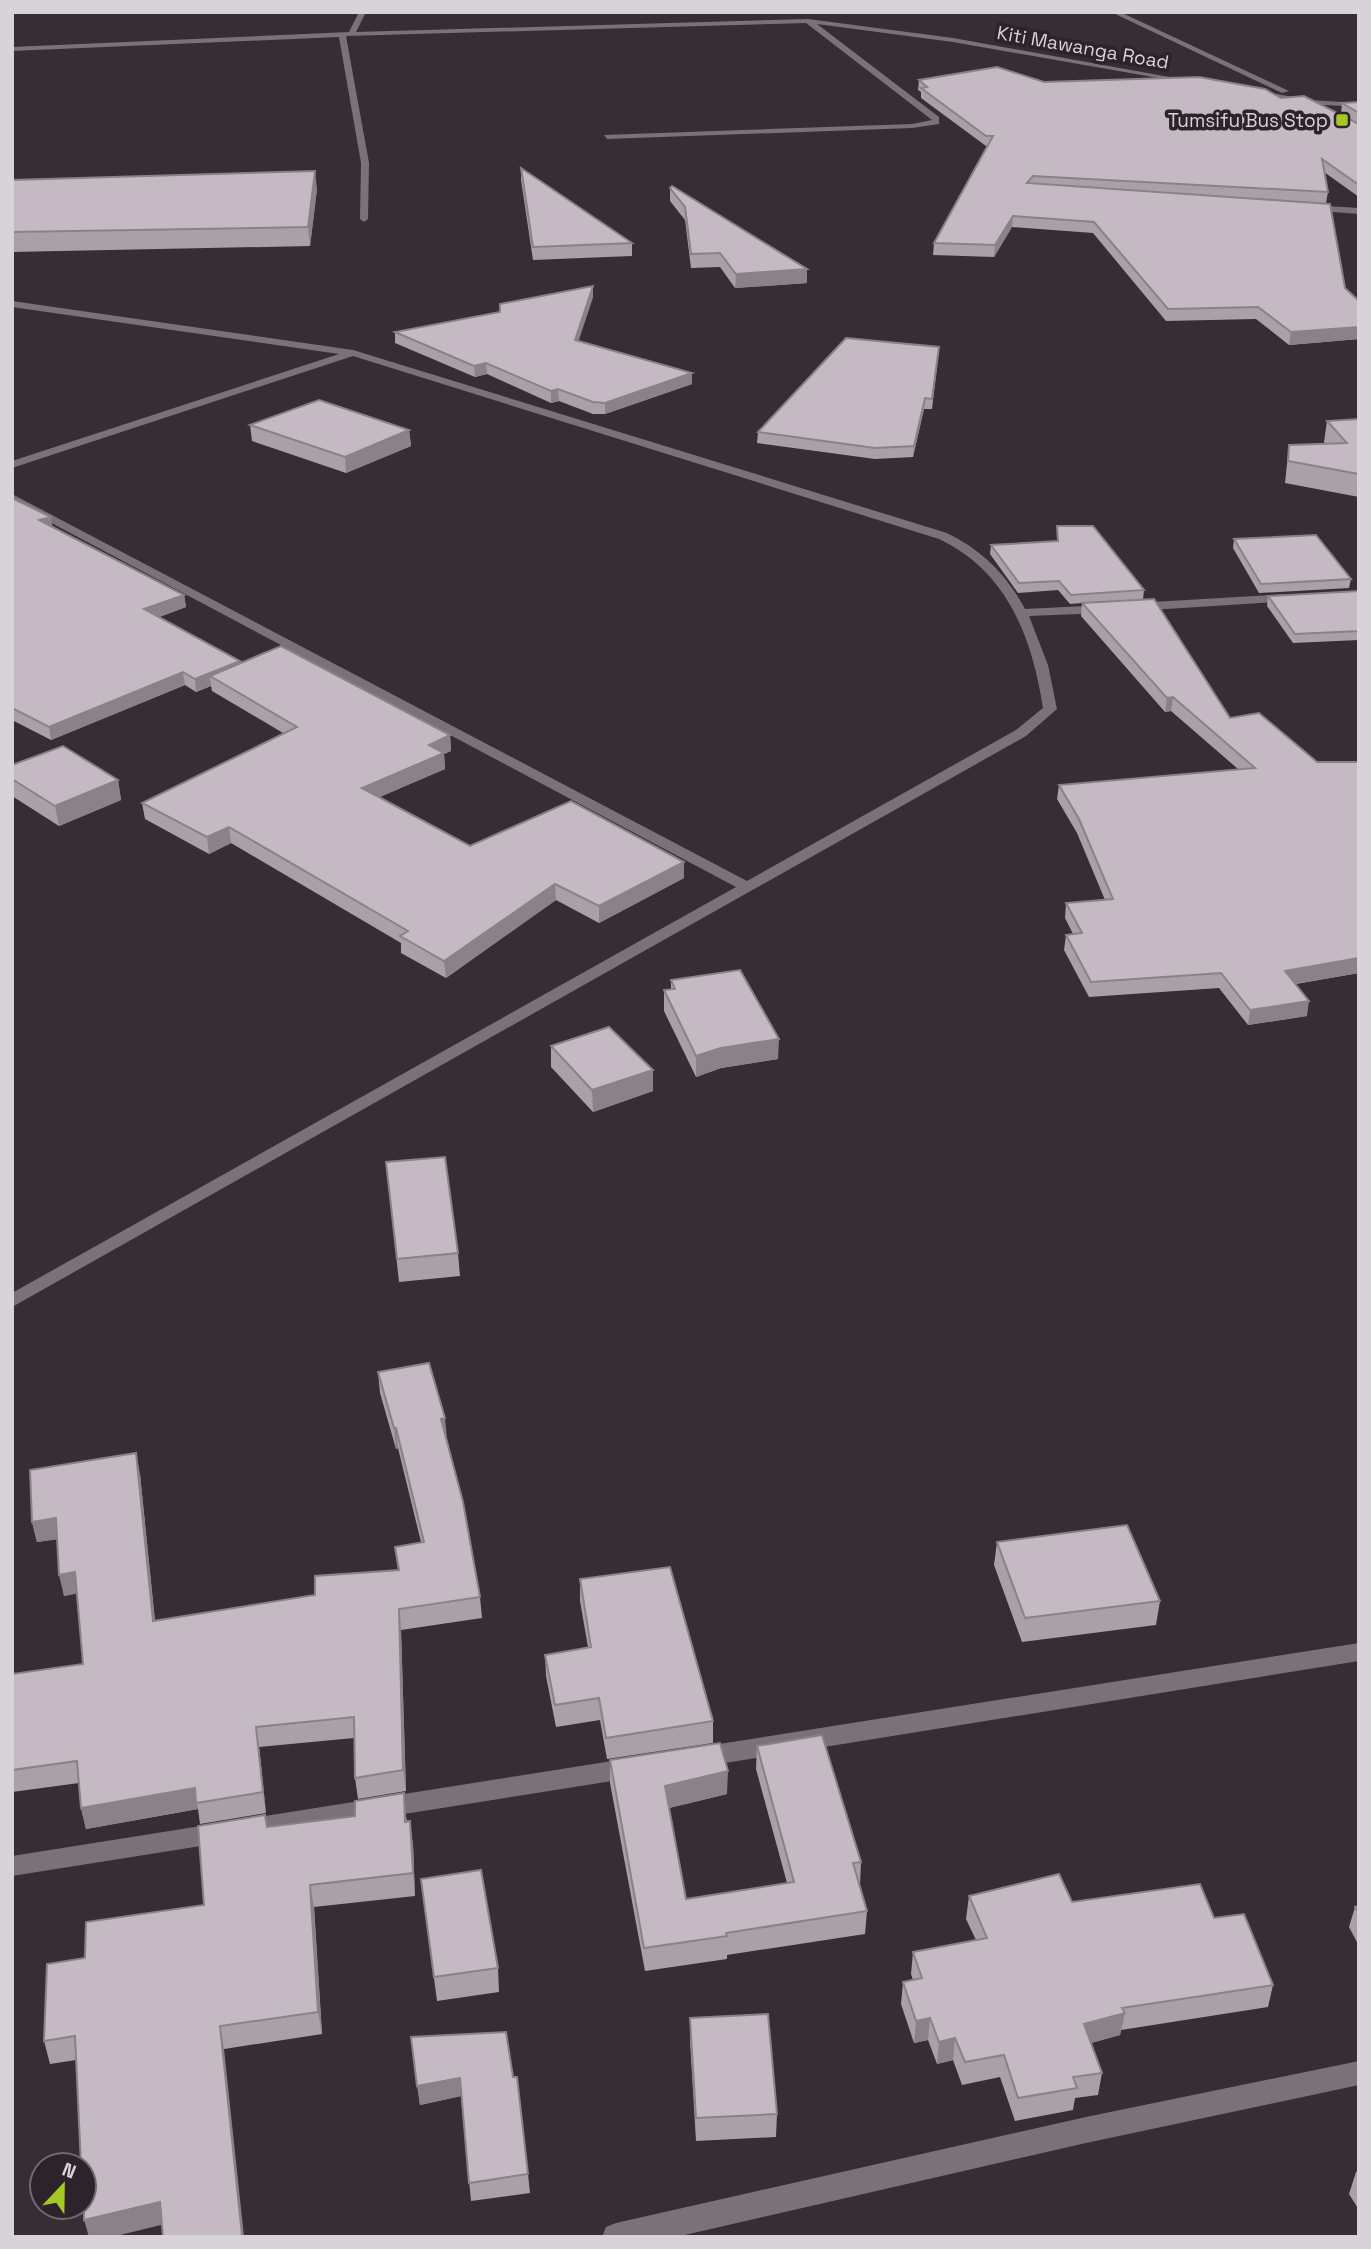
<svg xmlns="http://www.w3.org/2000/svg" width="1371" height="2249" font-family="'Space Grotesk',sans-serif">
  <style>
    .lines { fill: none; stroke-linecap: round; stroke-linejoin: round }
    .street { fill: #7b7279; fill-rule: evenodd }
    .wall { fill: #a9a0a8 }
    .shaded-wall { fill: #8a8288 }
    .building { fill: #c5bac3; stroke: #8a8288; stroke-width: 2 }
    .poi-dot { fill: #a5c824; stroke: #2c242a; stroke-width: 2.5 }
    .labels { text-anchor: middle; stroke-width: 7; stroke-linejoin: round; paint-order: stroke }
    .far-street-label { font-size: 19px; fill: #d8d3d7; stroke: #2c242a }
    .far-poi-label { font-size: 19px; fill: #d8d3d7; stroke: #2c242a; text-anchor: end }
  </style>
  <rect width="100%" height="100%" fill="#362e34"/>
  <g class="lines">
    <g class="street">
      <path d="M359,12H366L356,32L808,19L953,38L1197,82L1193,84L953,42L817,24L939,117V124L912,128L607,139L604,135L912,124L932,120L806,23L346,36L369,163L368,219L364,222L360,219L361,163L339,37L12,51V47L349,32Z"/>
      <path d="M1111,12H1120L1289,91L1282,93Z"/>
      <path d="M1255,90L1309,100L1359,103V107L1309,104L1252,94Z"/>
      <path d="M1310,205L1359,208V214L1307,210Z"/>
      <path d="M12,301L353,350L947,533C982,550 1007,575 1025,609L1104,605L1110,609L1104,613L1029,616L1048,665L1057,709L1026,736L12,1307V1293L736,887L12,502V494L747,881L1016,730L1043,708C1032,637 1007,571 939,539L353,356L12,468V461L339,354L12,307Z"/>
      <path d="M1289,594L1295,598L1293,601L1135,611L1129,607L1135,603Z"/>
      <path d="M1359,1643V1661L700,1767L692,1764L688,1757L692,1750L700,1747Z"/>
      <path d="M631,1758L639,1761L643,1768L639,1775L631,1778L12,1876V1856Z"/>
      <path d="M1359,2061V2085L1086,2143L676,2237H602L606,2227L616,2223L1086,2117Z"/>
    </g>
  </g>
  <g class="wall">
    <path d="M919,80L1044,82L1281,98L1359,124V197L1324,172L1328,192L1326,203L1345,288L1359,301V339L1289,345L1256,319L1166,321L1093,233L1012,227L994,257L933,255L934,243L987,146H986L921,98V92L918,90Z"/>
    <path d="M1359,102V124L1341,114L1342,103Z"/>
    <path d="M521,168L632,243V256L533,260L521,180Z"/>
    <path d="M12,180L317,189L310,246L12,252Z"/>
    <path d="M670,188L807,269V283L735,288L720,267L691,268L685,220L670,201Z"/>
    <path d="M593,297L578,341L692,373V384L605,414H593L559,401L551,403L487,374L475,377L395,343V332Z"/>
    <path d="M938,358L932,409H924L913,457L875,459L757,443L758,432Z"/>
    <path d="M1359,419V497L1285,483L1289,445L1325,444L1324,442L1327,421Z"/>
    <path d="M250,425L409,430L411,446L346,473L252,441Z"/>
    <path d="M12,498L52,527L184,595L186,607L159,617L240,663L450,735L451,751L444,754L445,769L379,797L470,846L684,878L599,923L556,900L446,978L401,953V943L231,843L209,854L145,819L142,803L283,733L212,691L211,686L196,692L185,685L51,740L12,720Z"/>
    <path d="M1057,526L1144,590L1143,599L1230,718L1317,762H1359V973L1296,984L1307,1016L1248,1025L1219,988L1089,997L1064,950L1066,935L1073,934L1065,918L1066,903L1105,900L1077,833L1057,799L1059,785L1238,769L1171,711L1165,712L1081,616L1082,603L1070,604L1058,590L1018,593L990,554L991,545L1057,541Z"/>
    <path d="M1234,539L1351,579L1349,588L1259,593L1233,548Z"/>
    <path d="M1359,591V640L1293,643L1267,606L1268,596Z"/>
    <path d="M12,765L118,780L121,800L59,826L12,796Z"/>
    <path d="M671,980L778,1059L721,1068L696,1077L664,1011V990L671,989Z"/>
    <path d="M551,1046L653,1070V1091L593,1112L551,1067Z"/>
    <path d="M386,1162L458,1253L460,1276L399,1282Z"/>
    <path d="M378,1372L447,1439L480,1597L482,1618L401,1630L406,1791L358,1799L355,1778L354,1738L259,1747L266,1813L200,1824L198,1809L86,1829L81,1808L79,1783L12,1792V1674L83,1664L77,1593L64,1596L57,1539L37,1542L32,1522L140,1474L155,1621L315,1595L398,1570L395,1547L421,1542L398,1448L396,1449L380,1393Z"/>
    <path d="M997,1542L1160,1601L1156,1625L1022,1642L994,1565Z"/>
    <path d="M580,1579L713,1721V1743L607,1759L600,1720L556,1727L546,1676L545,1655L588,1647L580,1601Z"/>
    <path d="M757,1746L861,1862L860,1885L867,1911L865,1934L727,1955V1959L645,1971L610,1783V1760L727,1794L669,1808L686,1899L787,1883L756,1769Z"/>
    <path d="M265,1815L267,1827L406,1816L407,1821L413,1844L415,1896L314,1907L322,2034L224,2049L162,2225L76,2060L50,2064L44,2041L85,1958L204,1905Z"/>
    <path d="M421,1879L498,1968L499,1992L437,2001Z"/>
    <path d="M969,1896L1072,1902L1214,1918L1273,1985L1268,2007L1121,2030L1120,2035L1091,2043L1102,2073L1098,2095L1075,2098L1073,2110L1015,2121L1000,2077L962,2085L953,2060L937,2064L928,2040L914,2043L901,2004L903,1982L913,1980L911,1974L913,1952L976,1940L966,1919Z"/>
    <path d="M1359,1906V1946L1349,1927L1355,1907Z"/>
    <path d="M690,2018L777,2114L776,2137L696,2141L690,2041Z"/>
    <path d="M411,2037L528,2174L530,2193L471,2201L461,2096L420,2105Z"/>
    <path d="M1359,2171V2210L1349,2194L1356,2172Z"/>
  </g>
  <g class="shaded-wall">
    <path d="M315,171L317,189L310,246L308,227Z"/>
    <path d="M1013,216L1012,227L994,257L995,245Z"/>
    <path d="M807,269V283L735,288L736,274Z"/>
    <path d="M593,286V297L575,352V340Z"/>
    <path d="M1359,327V339L1289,345L1291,332Z"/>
    <path d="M486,363L487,374L475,377L474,366Z"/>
    <path d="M692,373V384L605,414V403Z"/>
    <path d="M558,389L559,401L551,403V391Z"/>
    <path d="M925,398L924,409L913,457L914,446Z"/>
    <path d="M409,430L411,446L346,473L345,457Z"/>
    <path d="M51,517L53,529L39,520Z"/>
    <path d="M184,595L186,607L146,622L144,609Z"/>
    <path d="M240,661L242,674L210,676L211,686L196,692L195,679Z"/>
    <path d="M183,672L185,685L51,740L49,727Z"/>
    <path d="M1173,697L1171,711L1165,712L1167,698Z"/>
    <path d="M450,735L451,751L444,754L445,769L364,804L362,788L429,745Z"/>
    <path d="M118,780L121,800L59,826L55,806Z"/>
    <path d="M229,827L231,843L209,854L207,837Z"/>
    <path d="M684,862V878L599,923V906Z"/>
    <path d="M555,884L556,900L446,978L444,961Z"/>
    <path d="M1359,958V973L1283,986L1285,971Z"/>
    <path d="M1309,1001L1307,1016L1248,1025L1250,1010Z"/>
    <path d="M779,1039L778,1059L721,1068L696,1077V1056L721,1048Z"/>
    <path d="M653,1070V1091L593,1112L592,1090Z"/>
    <path d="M445,1418L447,1439L441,1419Z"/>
    <path d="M394,1428H396L398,1448L396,1449Z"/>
    <path d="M136,1453L140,1474L157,1642L153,1621Z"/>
    <path d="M56,1518L61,1539L37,1542L32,1522Z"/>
    <path d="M75,1572L80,1593L64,1596L59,1575Z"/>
    <path d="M399,1609L401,1630L406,1791L403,1770Z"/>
    <path d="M256,1727L259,1747L266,1813L263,1792Z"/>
    <path d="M728,1771L727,1794L665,1809V1786Z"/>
    <path d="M195,1788L198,1809L86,1829L81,1808Z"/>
    <path d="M404,1793L406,1816L407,1844L405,1822Z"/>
    <path d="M410,1821L413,1844L415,1896L413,1873Z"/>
    <path d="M310,1885L314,1907L322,2034L318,2012Z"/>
    <path d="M1125,2013L1120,2035L1080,2046L1084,2024Z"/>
    <path d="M930,2018L928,2040L914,2043L916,2021Z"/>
    <path d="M220,2026L224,2049L244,2237H237Z"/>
    <path d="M955,2038L953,2060L937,2064L939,2042Z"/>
    <path d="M460,2078L461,2096L420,2105L417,2086Z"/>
    <path d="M160,2202L165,2224L112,2237H89L84,2220Z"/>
  </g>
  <g class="building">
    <path d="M997,67L1044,82L1199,77L1265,89L1281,98L1304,96L1359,124V185L1322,159L1328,192L1033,176L1027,183L1330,204L1345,288L1359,301V327L1291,332L1258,307L1168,309L1094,222L1013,216L995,245L934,243L993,136H986L921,88L927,87L919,80Z"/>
    <path d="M1359,102V113L1342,103Z"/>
    <path d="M521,168L632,243L533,247Z"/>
    <path d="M315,171L308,227L12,232V180Z"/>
    <path d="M672,186L807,269L736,274L720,253L691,254L685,207L670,188Z"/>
    <path d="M593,286L575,340L692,373L605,403L593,402L558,389L551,391L486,363L474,366L395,332L500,312V304Z"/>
    <path d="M846,338L939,347L932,399L925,398L914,446L875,448L758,432Z"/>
    <path d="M319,400L409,430L345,457L250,425Z"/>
    <path d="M1359,419V474L1288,461L1289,445L1347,443L1327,421Z"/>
    <path d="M12,498L51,517L39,520L184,595L144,609L240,661L195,679L183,672L49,727L12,708Z"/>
    <path d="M1057,526H1093L1144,590L1071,595L1059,581L1019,583L991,545L1058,541Z"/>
    <path d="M1316,535L1351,579L1261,584L1234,539Z"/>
    <path d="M1359,591V631L1295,634L1268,596Z"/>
    <path d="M1154,599L1230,718L1259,713L1317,762H1359V958L1285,971L1309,1001L1250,1010L1221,973L1091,982L1066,935L1082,933L1066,903L1113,899L1079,819L1059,785L1255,768L1173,697L1167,698L1082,603Z"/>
    <path d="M281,646L450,735L429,745L444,753L362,788L470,846L571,801L684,862L599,906L555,884L444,961L400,936L408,931L229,827L207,837L142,803L297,727L210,676Z"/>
    <path d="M63,746L118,780L55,806L12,779V765Z"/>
    <path d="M740,970L779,1039L721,1048L696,1056L664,990L675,989L671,980Z"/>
    <path d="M609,1027L653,1070L592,1090L551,1046Z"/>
    <path d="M445,1157L458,1253L397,1259L386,1162Z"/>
    <path d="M429,1363L445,1418L441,1419L463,1502L480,1597L399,1609L403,1770L355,1778L354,1717L256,1727L263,1792L196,1803L195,1788L81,1808L77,1761L12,1770V1674L83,1664L75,1572L59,1575L56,1518L32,1522L30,1470L136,1453L153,1621L315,1595V1576L399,1570L395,1547L424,1542L396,1428H394L378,1372Z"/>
    <path d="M1127,1525L1160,1601L1025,1618L997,1542Z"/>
    <path d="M670,1567L713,1721L606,1738L599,1698L555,1705L545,1655L591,1647L580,1579Z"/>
    <path d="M822,1735L861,1862L853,1863L867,1911L726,1933L727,1936L644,1948L610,1760L720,1743L728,1771L665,1786L686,1899L794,1882L757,1746Z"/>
    <path d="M404,1793L405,1822L410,1821L413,1873L310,1885L318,2012L220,2026L242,2235L237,2237H163L160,2202L84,2220V2165H81L75,2036L44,2041L47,1964L85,1958L86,1922L204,1905L198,1826L265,1815L267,1827L355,1816V1801Z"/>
    <path d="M481,1870L498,1968L434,1977L421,1879Z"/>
    <path d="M1059,1874L1072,1902L1200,1884L1214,1918L1244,1914L1273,1985L1122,2008L1125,2013L1084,2024L1102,2073L1073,2077L1077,2088L1018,2098L1004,2055L965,2062L955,2038L939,2042L930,2018L916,2021L903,1982L922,1978L913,1952L987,1938L969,1896Z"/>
    <path d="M1359,1906V1914L1355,1907Z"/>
    <path d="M768,2014L777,2114L696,2118L690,2018Z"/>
    <path d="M506,2032L513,2077H517L528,2174L469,2183L460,2078L417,2086L411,2037Z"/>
  </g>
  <rect class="poi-dot" x="1335" y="113" width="14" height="14" rx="3.5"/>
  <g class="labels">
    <g class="far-street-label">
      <text transform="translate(1083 47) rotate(10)" y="7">Kiti Mawanga Road</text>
    </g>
    <g class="far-poi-label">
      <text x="1328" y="127">Tumsifu Bus Stop</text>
    </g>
  </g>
  <rect width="1371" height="2249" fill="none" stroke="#d8d3d7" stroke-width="28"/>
  <g transform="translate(63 2186) rotate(22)"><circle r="33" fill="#2c242a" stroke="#716a6f" stroke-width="2"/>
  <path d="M0-5L12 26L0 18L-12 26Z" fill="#a5c824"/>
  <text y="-10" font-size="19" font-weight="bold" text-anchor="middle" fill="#d8d3d7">N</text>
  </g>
</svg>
